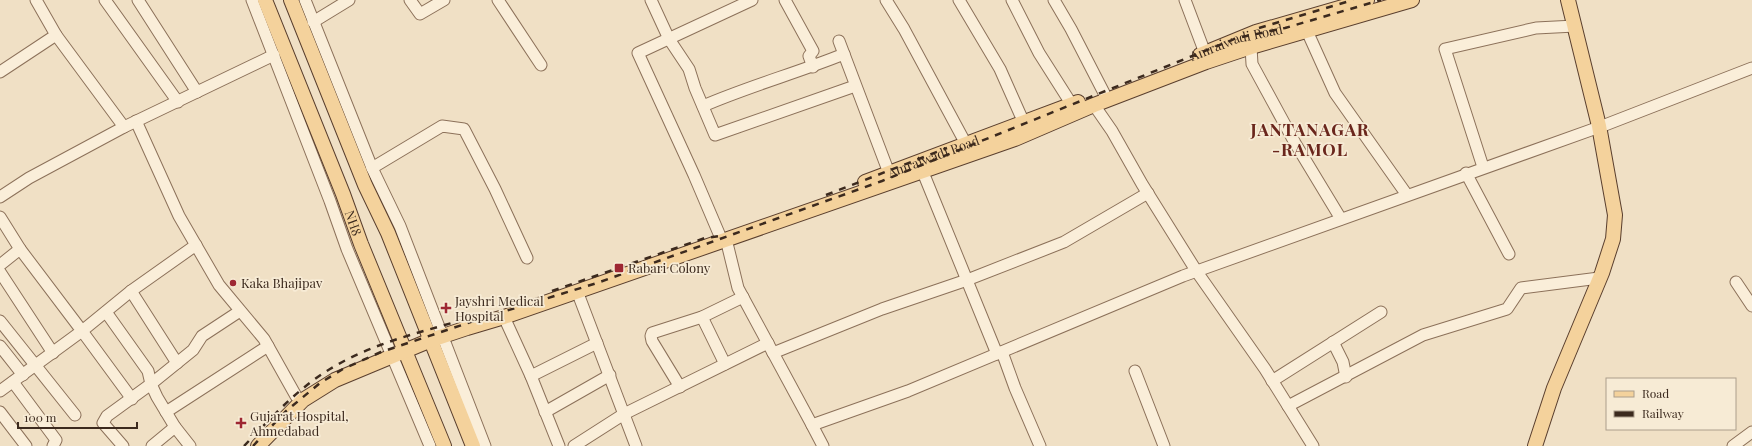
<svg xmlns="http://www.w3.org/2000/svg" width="1752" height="446" font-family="'Playfair Display',serif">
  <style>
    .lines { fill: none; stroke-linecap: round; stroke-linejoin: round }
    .minor-casing { stroke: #8c715a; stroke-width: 13 }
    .major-casing { stroke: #5a3f2e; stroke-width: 16 }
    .minor { stroke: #faeed9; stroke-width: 11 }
    .major { stroke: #f4d29c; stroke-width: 14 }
    .rail { stroke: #3c2a1e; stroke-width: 2.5; stroke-dasharray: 7 7; stroke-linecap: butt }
    .poi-dot { fill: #9e2732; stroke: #f7ebd5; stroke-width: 1.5 }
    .labels { text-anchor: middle; stroke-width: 3.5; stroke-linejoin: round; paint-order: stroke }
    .street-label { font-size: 13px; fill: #3c2a1e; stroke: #f7ebd5 }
    .poi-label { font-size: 13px; fill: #3c2a1e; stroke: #f7ebd5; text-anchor: start }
    .district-label { font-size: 17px; font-weight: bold; letter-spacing: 1px; fill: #6a261c; stroke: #f7ebd5 }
  </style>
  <rect width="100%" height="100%" fill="#f0e0c5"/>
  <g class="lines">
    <g class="minor-casing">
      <g id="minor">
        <path d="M105,0L178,102"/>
        <path d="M138,0L197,92"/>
        <path d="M252,0L330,201L347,249L430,446"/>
        <path d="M305,0L372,168L400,226L485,446"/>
        <path d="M410,0L420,14L444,0"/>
        <path d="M498,0L541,65"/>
        <path d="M651,0L669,39L689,69L695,88L715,135L855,86"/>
        <path d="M785,0L813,51L809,56L813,67"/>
        <path d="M886,0L904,29L966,144"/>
        <path d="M959,0L1000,69L1024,123"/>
        <path d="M1012,0L1039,53L1072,105"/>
        <path d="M1054,0L1071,29L1104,93"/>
        <path d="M1185,0L1205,53"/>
        <path d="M313,22L349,0"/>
        <path d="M1307,31L1335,93L1407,195"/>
        <path d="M56,35L124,127L274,55"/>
        <path d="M839,41L889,173"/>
        <path d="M1251,47L1252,64L1295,143L1341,219"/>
        <path d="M0,72L56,35L36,0"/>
        <path d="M1094,105L1112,131L1142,184L1197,272L1265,369L1313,446"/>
        <path d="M703,106C749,86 797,73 844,54"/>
        <path d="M136,121L179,216L219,285L264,339L296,396"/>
        <path d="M920,165L997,354"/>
        <path d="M1483,167L1445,49L1536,28L1575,26"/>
        <path d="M372,168L442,126L464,129L495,189L527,258"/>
        <path d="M1466,173L1509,254"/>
        <path d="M0,197L29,178L124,127"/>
        <path d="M0,217L20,249"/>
        <path d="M720,236L694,175L638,53L752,0"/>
        <path d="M726,239L738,288L812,425L908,391L1183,276L1605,125L1752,68"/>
        <path d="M0,265L20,249L82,331L0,391"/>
        <path d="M0,272L53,353"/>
        <path d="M1736,282L1752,306"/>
        <path d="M131,291L177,363"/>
        <path d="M577,291L636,446"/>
        <path d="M106,312L148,371L151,384L157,397L175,427L190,446"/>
        <path d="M504,317L531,376L559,446"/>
        <path d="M702,317L725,364"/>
        <path d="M0,321L75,415"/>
        <path d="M1333,342L1343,362L1346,377"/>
        <path d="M0,346L23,375"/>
        <path d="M1002,352L1015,388L1040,446"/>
        <path d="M773,353L882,309L967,280L1064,242L1148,193"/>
        <path d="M1135,371L1164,446"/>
        <path d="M531,376L597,343"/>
        <path d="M1272,381L1381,312"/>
        <path d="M13,382L56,440L53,446"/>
        <path d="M680,387L652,341L651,336L652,333L702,317L743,297"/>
        <path d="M132,399L82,331L131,291L196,245"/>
        <path d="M1288,406L1423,335L1507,309L1521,288L1599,278"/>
        <path d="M0,412L26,446"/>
        <path d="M166,412L268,346"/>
        <path d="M545,412L610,375"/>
        <path d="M812,425L823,446"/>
        <path d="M123,446L103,423L107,416L151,384L193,350L202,336L240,311"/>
        <path d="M152,446L175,427"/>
        <path d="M574,446L624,414L768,343"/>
        <path d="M1733,446L1752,432"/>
      </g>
    </g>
    <g class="major-casing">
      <g id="major">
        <path id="s1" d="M265,0L343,194L361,244L444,446"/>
        <path d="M291,0L365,185L388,233L473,446"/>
        <path d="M1200,55L1256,32L1367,0"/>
        <path id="s2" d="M865,182L1078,102"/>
        <path d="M258,446L303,400L335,380L431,340L467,328L504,317L1015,139L1094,105L1206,62L1251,47L1412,0"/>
        <path d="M1535,446L1554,388L1602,273L1613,239L1615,215L1599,126L1568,0"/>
      </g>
    </g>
    <use href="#minor" class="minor"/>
    <use href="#major" class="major"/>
    <g class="rail">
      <path d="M1259,28L1353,0"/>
      <path d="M826,195L947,148"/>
      <path d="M552,291L705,238L719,236"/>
      <path d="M244,446C270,419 297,389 330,369C372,343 422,332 469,318"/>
      <path id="s3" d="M253,446L285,412L320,383L343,369L381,352L486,317L597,283L882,181L1237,38L1285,28L1381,0"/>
    </g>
  </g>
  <g class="poi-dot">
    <rect x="614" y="263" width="10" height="10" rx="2"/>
    <circle cx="233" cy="283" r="4"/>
    <path d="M444 302h4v4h4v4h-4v4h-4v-4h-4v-4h4z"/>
    <path d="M239 417h4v4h4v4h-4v4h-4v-4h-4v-4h4z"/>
  </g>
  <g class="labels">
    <g class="street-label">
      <text dy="5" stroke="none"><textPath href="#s3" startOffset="1071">Amraiwadi Road</textPath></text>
      <text dy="5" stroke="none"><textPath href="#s2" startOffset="73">Amraiwadi Road</textPath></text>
      <text dy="5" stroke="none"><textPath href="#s1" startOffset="240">NH8</textPath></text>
    </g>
    <g class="poi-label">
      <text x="628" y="273">Rabari Colony</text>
      <text x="241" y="288">Kaka Bhajipav</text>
      <text x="455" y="306">Jayshri Medical<tspan x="455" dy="15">Hospital</tspan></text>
      <text x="250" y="421">Gujarat Hospital,<tspan x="250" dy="15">Ahmedabad</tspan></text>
    </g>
    <g class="district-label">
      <text x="1310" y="136">JANTANAGAR<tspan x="1310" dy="20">-RAMOL</tspan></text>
    </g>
  </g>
  <rect x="1606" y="378" width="130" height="52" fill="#f7ebd5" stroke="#ac9e8c"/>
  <rect x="1614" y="391" width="20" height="6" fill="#f4d29c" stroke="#ac9e8c"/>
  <text x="1642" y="398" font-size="12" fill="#3c2a1e">Road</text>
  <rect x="1614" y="411" width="20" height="6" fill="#3c2a1e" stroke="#ac9e8c"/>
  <text x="1642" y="418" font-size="12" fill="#3c2a1e">Railway</text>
  <path d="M18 422v6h119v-6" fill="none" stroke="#3c2a1e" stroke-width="2"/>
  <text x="24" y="422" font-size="12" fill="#3c2a1e" stroke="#f7ebd5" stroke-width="3" paint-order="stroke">100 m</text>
</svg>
